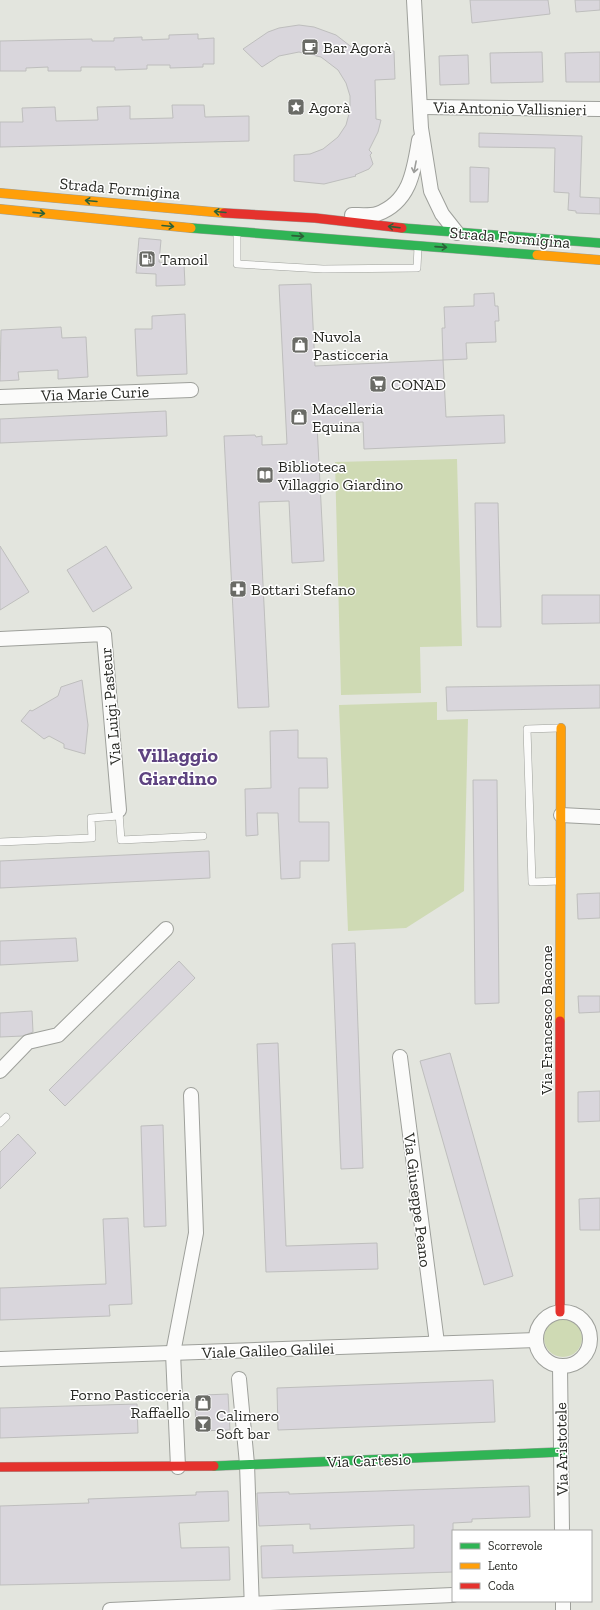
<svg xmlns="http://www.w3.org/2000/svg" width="600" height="1610" font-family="'Zilla Slab',serif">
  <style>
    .green { fill: #cfdab4 }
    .building { fill: #d9d6dc; stroke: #bebebd }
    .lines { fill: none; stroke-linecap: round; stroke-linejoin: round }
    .lane-casing { stroke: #9ea09b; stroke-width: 8 }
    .street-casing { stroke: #9ea09b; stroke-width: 16 }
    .fast-casing { stroke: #9ea09b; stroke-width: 10 }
    .slow-casing { stroke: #9ea09b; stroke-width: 10 }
    .jam-casing { stroke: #9ea09b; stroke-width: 10 }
    .lane { stroke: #fbfbfa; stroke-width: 7 }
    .street { stroke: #fbfbfa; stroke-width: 14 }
    .fast { stroke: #30b455; stroke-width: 9 }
    .slow { stroke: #ff9f0a; stroke-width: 9 }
    .jam { stroke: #e5322d; stroke-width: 9 }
    .oneway { stroke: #9c9d9a }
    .oneway2 { stroke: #2c6138 }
    .labels { text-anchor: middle; stroke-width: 3; stroke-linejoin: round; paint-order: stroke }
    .poi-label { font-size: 16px; fill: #292a25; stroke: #fff; text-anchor: start }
    .street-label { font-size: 16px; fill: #292a25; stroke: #fff }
    .district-label { font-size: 20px; font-weight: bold; fill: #5e4380; stroke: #fff }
  </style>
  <rect width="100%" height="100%" fill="#e3e5de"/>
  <g class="green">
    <path d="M457,459L462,646L420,647L421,693L341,695L335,462Z"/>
    <path d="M437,702V720L468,719L464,891L406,928L348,931L339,705Z"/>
    <circle cx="563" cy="1338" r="19"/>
  </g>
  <g class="building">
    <path d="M470,0H548L550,14L472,23Z"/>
    <path d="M575,0H600V10L576,12Z"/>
    <path d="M299,25L314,27L336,35L358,52L394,51L395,79L375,80L376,119L381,120L378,132L369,150L372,153L370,155L373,164L369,169L355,175L356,176L324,184L294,181V155L310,154L323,149L338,137L346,125L350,110V96L346,83L338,70L321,57L299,52L279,56L262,67L243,49L268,32L279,28Z"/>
    <path d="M198,34V39L214,38V64H203V67L170,68V65H147V69L115,70V67H81V71H48V67L26,68V71H0V41L92,39V41H114V38L142,37V40L169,39V35Z"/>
    <path d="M542,52L543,82L491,83L490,53Z"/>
    <path d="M600,52V82H566L565,53Z"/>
    <path d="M468,55L469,84L440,85L439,56Z"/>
    <path d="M172,105H204L205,117L249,116V141L0,147V122H23L22,108L55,107L56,121L98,120L97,107L130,106V119L173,118Z"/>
    <path d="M479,133L582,136L580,197L600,198V214L576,213V211L568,210L569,193L554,192L555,148L479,147Z"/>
    <path d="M470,167L489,168L488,202H470Z"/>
    <path d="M139,238L161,240L159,262L166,263V265L184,264L185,285L156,286V274L136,273Z"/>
    <path d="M311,284L315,366L443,360L446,417L504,415L505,443L364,449L363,422L317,425L324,561L292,563L289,501L259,502L269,707L238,708L224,436L255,435L256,437L262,436V445L287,444L279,285Z"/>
    <path d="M494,293L495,306H498L499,321H495L496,342L466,343L467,359L443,360L442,328H445L444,307L474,306V294Z"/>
    <path d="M185,314L187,374L137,376L135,329H152V316Z"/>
    <path d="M61,327L62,338L86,337L88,377L58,379V370L18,372L19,380L0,381L1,330Z"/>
    <path d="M166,411L167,436L0,443V419Z"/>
    <path d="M475,503H498L501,627H477Z"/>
    <path d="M0,546L29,592L0,610Z"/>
    <path d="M106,546L132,588L93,612L67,570Z"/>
    <path d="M542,595H600V623L542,624Z"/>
    <path d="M82,680L88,725L85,754L64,748V744L49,736L44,739L21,721L30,710L32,711L58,696L61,687Z"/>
    <path d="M600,685V708L447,711L446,687Z"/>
    <path d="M298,730V758H327L328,788H299V822H329V861H300V878L281,879L278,813H257L258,835L246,836L245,789L271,788L270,731Z"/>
    <path d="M473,780H497L499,1003L475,1004Z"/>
    <path d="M209,851L210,878L0,888V861Z"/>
    <path d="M600,893V918L578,919L577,894Z"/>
    <path d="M76,938L78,961L0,965V941Z"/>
    <path d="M355,943L363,1168L341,1169L332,944Z"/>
    <path d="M179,961L195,978L65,1106L49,1090Z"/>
    <path d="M578,996H600V1012L579,1013Z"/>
    <path d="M32,1011L33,1032L23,1036L0,1037V1013Z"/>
    <path d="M278,1043L286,1246L377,1243L378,1269L266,1272L257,1044Z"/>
    <path d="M450,1053L513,1276L484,1285L420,1061Z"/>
    <path d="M600,1091V1121L578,1122V1092Z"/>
    <path d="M163,1125L166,1226L144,1227L141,1126Z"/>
    <path d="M18,1134L36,1153L0,1189V1152Z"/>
    <path d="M600,1198V1230H580L579,1199Z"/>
    <path d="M128,1218L132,1304L109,1305L110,1316L0,1320V1288L106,1284L103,1219Z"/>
    <path d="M493,1380L495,1422L278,1430L277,1388Z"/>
    <path d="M228,1394L230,1430L196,1431L195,1404L197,1399L204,1395Z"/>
    <path d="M137,1404L138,1433L0,1438V1408Z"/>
    <path d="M529,1486L530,1517L472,1519V1522L453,1523V1572L262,1578L261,1546L293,1545V1553L414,1548V1525L310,1529V1524L259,1526L257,1493L289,1492V1494Z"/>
    <path d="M228,1491L229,1521L179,1523L181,1548L229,1547L230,1580L0,1585V1506L89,1503L88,1499L196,1495V1492Z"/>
  </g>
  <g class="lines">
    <g class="lane-casing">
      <g id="lane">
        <path d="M237,234V264L323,269L417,268L418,247"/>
        <path d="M119,813L121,840L203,836"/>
        <path d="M0,842L92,838L91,818L119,816"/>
        <path d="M559,881L532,882L527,729L559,728"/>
        <path d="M0,1123L6,1117"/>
      </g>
    </g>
    <g class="street-casing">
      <g id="street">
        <path d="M414,0L421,128L431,191L442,214L457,233"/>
        <path d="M420,107L600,109"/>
        <path d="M352,215C360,215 370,216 377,214C410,202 414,171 419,140"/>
        <path d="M0,397L191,390"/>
        <path d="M0,639L104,634L119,810"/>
        <path d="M561,815L600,817"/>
        <path d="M400,1057L437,1343"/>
        <path d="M0,1071L28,1042L58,1035L166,929"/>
        <circle cx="563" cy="1339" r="27"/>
        <path d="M0,1359L536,1340"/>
        <path d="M560,1366L562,1531"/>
        <path d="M239,1379L247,1464L252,1610"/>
        <path d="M178,1467L173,1353L196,1233L191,1095"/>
        <path d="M563,1601V1610"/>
        <path d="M110,1610L453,1595"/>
      </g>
    </g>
    <g class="fast-casing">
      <g id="fast">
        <path d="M191,228L537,255"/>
        <path d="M402,228L600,243"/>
        <path d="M214,1466L561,1452"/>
      </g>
    </g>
    <g class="slow-casing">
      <g id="slow">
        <path d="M0,193L224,213"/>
        <path d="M0,209L191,228"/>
        <path d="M537,255L600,260"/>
        <path d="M560,1021L561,728"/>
      </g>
    </g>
    <g class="jam-casing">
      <g id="jam">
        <path d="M224,213L315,218L402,228"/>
        <path d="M560,1312V1021"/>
        <path d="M0,1467L214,1466"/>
      </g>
    </g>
    <use href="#lane" class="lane"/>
    <use href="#street" class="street"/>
    <use href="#fast" class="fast"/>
    <use href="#slow" class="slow"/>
    <use href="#jam" class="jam"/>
  </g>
  <defs><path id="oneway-shaft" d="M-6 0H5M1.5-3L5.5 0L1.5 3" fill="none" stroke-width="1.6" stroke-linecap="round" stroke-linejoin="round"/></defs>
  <use class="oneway" href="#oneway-shaft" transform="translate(415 167) rotate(101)"/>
  <g class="oneway2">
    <use href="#oneway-shaft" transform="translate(91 201) rotate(-175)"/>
    <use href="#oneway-shaft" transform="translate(220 212) rotate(-175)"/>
    <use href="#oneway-shaft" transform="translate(39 213) rotate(6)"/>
    <use href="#oneway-shaft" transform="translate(168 226) rotate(5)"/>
    <use href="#oneway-shaft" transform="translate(394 227) rotate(-173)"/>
    <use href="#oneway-shaft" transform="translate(298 236) rotate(4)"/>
    <use href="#oneway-shaft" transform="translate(441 247) rotate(4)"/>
  </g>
  <defs>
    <g id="cafe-square" transform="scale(0.9)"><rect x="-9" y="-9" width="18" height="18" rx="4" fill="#6a6b66" stroke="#fff"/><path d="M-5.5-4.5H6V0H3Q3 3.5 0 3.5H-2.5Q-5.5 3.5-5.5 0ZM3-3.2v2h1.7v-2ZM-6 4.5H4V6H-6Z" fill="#fff"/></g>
    <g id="sight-square" transform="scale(0.9)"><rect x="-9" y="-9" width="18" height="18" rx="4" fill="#6a6b66" stroke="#fff"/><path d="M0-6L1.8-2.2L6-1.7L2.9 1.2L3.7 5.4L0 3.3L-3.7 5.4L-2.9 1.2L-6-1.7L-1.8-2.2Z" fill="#fff"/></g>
    <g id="fuel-square" transform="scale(0.9)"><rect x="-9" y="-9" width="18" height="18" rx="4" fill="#6a6b66" stroke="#fff"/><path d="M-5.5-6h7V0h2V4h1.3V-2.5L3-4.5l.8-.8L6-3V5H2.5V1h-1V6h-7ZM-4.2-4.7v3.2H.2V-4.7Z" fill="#fff"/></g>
    <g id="shop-square" transform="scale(0.9)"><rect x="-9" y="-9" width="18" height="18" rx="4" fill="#6a6b66" stroke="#fff"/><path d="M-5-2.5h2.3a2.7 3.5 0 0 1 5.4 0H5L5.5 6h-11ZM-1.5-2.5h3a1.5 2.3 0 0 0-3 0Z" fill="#fff"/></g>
    <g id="supermarket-square" transform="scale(0.9)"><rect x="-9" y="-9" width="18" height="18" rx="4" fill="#6a6b66" stroke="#fff"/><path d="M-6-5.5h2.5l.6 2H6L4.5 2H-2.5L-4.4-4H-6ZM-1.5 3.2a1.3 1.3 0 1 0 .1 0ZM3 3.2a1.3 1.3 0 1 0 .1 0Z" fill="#fff"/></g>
    <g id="library-square" transform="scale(0.9)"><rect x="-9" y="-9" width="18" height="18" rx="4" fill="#6a6b66" stroke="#fff"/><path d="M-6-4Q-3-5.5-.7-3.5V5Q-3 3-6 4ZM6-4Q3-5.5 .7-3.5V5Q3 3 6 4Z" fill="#fff"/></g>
    <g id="pharmacy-square" transform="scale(0.9)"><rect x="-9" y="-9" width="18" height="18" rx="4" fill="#6a6b66" stroke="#fff"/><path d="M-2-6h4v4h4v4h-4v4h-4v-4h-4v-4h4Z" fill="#fff"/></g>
    <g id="bar-square" transform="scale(0.9)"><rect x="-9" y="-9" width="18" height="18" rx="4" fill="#6a6b66" stroke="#fff"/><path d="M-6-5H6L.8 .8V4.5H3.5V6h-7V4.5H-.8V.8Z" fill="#fff"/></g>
  </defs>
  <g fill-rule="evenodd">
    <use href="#cafe-square" x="310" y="47"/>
    <use href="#sight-square" x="296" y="107"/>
    <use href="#fuel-square" x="147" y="259"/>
    <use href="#shop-square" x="300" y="345"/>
    <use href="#supermarket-square" x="378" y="384"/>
    <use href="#shop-square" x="299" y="417"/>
    <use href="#library-square" x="265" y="475"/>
    <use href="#pharmacy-square" x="238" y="589"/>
    <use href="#shop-square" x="203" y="1403"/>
    <use href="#bar-square" x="203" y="1424"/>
  </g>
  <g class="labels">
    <g class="poi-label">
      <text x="323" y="53">Bar Agorà</text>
      <text x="309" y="113">Agorà</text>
      <text x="160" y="265">Tamoil</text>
      <text x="313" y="342">Nuvola<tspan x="313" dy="18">Pasticceria</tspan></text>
      <text x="391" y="390">CONAD</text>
      <text x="312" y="414">Macelleria<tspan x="312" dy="18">Equina</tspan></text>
      <text x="278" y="472">Biblioteca<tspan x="278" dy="18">Villaggio Giardino</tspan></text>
      <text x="251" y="595">Bottari Stefano</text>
      <text x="190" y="1400" text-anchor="end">Forno Pasticceria<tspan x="190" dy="18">Raffaello</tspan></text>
      <text x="216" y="1421">Calimero<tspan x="216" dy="18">Soft bar</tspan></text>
    </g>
    <g class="street-label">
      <text transform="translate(510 108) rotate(1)" y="6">Via Antonio Vallisnieri</text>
      <text transform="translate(120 188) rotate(5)" y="6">Strada Formigina</text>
      <text transform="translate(510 237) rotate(5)" y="6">Strada Formigina</text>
      <text transform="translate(95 393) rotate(-2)" y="6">Via Marie Curie</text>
      <text transform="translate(110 706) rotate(-95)" y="6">Via Luigi Pasteur</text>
      <text transform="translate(546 1020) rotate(-90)" y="6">Via Francesco Bacone</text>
      <text transform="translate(418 1200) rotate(83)" y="6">Via Giuseppe Peano</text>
      <text transform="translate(268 1350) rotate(-2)" y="6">Viale Galileo Galilei</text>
      <text transform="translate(561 1449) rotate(-91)" y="6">Via Aristotele</text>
      <text transform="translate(369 1460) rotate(-2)" y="6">Via Cartesio</text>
    </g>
    <g class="district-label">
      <text x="178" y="762">Villaggio<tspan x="178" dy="23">Giardino</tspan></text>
    </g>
  </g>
  <rect x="452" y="1530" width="140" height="72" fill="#ffffff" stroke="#a9aaa8"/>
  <rect x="460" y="1543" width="20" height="6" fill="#30b455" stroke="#a9aaa8"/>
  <text x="488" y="1550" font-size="12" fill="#292a25">Scorrevole</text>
  <rect x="460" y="1563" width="20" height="6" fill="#ff9f0a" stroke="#a9aaa8"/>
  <text x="488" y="1570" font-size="12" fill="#292a25">Lento</text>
  <rect x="460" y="1583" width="20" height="6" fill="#e5322d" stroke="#a9aaa8"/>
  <text x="488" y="1590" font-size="12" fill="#292a25">Coda</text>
</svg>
